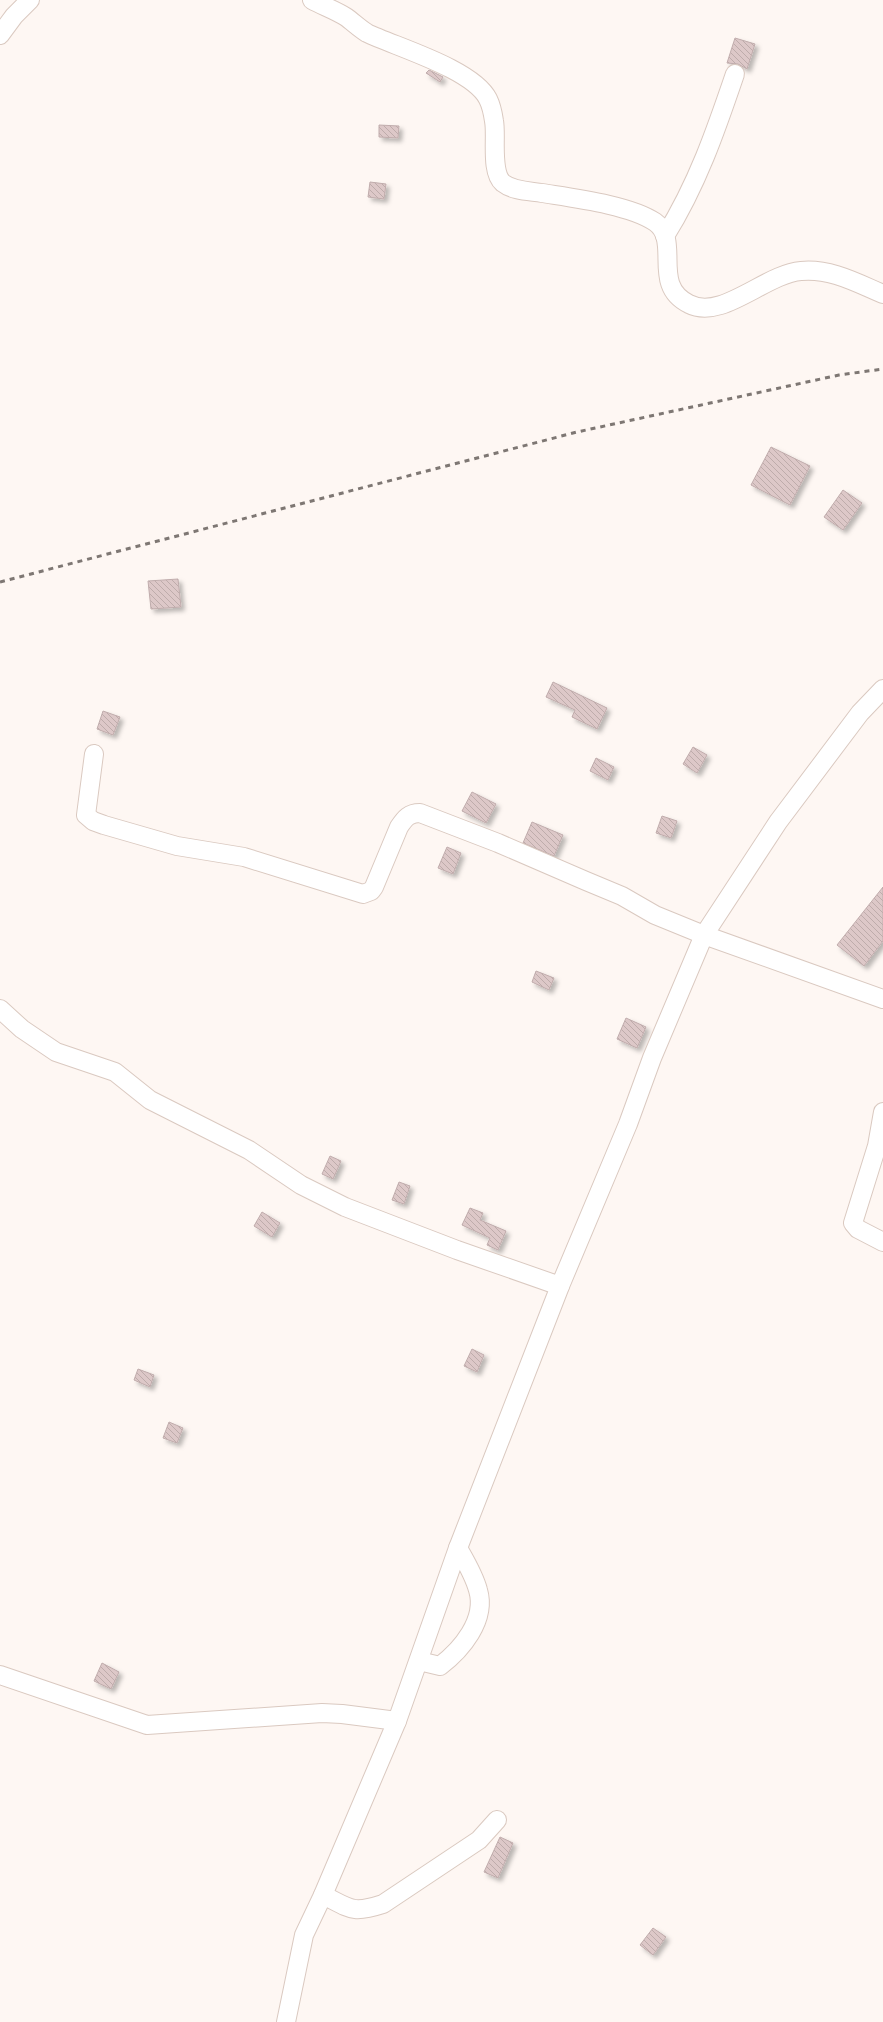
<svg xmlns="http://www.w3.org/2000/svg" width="883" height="2022" font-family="'DM Sans',sans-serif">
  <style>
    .building { fill: url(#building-back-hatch); stroke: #c0acac; filter: url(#shadow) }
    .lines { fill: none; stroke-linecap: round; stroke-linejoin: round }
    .minor-casing { stroke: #dac9c0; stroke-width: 20 }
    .minor { stroke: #fff; stroke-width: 18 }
    .rail { stroke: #7e7773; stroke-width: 3; stroke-dasharray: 5 5; stroke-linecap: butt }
  </style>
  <defs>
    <pattern id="building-back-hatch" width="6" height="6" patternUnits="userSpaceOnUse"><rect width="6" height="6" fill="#ddc8c8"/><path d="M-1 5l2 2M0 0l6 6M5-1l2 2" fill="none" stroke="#beacab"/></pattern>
    <filter id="shadow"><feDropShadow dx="3.5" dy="3.5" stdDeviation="2" flood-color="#0004"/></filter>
  </defs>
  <rect width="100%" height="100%" fill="#fef7f3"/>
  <g class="building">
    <path d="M735,38L755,44L747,69L738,64L727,63Z"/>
    <path d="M429,70L443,77L440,82L426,73Z"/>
    <path d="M379,125L399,126L398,138L379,137Z"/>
    <path d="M370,182L386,184L384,199L368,197Z"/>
    <path d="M771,447L810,466L790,505L751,485Z"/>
    <path d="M843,490L862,503L843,530L824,517Z"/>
    <path d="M178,579L181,607L151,609L148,581Z"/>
    <path d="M553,682L607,708L597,729L572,717L575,710L546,697Z"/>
    <path d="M103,711L120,717L113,735L97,729Z"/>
    <path d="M693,747L707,755L697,773L683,764Z"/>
    <path d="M596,758L614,767L608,780L590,771Z"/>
    <path d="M472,792L496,804L486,823L462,811Z"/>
    <path d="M662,816L677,821L671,838L656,833Z"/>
    <path d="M532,822L563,835L554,856L523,843Z"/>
    <path d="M447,847L461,853L453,874L438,868Z"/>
    <path d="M883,887V941L864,966L837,945Z"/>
    <path d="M536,971L554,978L549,990L532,982Z"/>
    <path d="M626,1018L646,1027L637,1048L617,1039Z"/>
    <path d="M330,1156L341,1161L333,1179L322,1174Z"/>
    <path d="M399,1182L410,1186L404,1204L392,1200Z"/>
    <path d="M470,1208L483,1213L480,1220L506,1231L498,1250L487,1245L490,1238L462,1225Z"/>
    <path d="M262,1212L280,1223L272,1237L254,1226Z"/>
    <path d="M472,1349L484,1355L477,1372L464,1366Z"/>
    <path d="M138,1369L154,1375L150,1387L134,1380Z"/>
    <path d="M169,1422L183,1428L177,1443L163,1438Z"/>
    <path d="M102,1663L119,1672L111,1689L94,1681Z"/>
    <path d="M500,1837L513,1843L498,1878L484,1872Z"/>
    <path d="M653,1928L666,1937L653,1955L640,1945Z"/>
  </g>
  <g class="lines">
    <g class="minor-casing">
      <g id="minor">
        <path d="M312,0C323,6 335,10 346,17C353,22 359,28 367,33C396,47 473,69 488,99C491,105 493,114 494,121C497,136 490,172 503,183C513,191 530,191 542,193C573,198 630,205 655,222C682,241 650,285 689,304C722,321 765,274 801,271C830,268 857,283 883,294"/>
        <path d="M0,35L14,16L30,0"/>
        <path d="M665,236C697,185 716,130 735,74"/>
        <path d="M94,754L86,815L93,821L104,825L177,846L244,857L363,894L371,891L374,887L399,827C405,818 409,813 420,813L498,843L586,881L622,896L655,915L704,935L883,999"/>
        <path d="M0,1009L22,1029L56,1052L115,1072L150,1100L249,1150L301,1185L345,1207L457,1250L560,1286"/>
        <path d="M883,1112L877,1146L853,1223L858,1229L883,1242"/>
        <path d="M419,1661L440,1666C461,1650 487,1620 478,1590C474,1575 466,1562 458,1548"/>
        <path d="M0,1675L147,1725L322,1713L342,1714L397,1721"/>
        <path d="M323,1895C351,1909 352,1914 383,1904L479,1840L497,1820"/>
        <path d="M286,2022L304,1935L323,1895L397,1721L458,1548L560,1286L628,1124L652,1058L704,935L778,822L860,713L883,689"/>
      </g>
    </g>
    <use href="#minor" class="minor"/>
    <path class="rail" d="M0,582L577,432L839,375L883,369"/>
  </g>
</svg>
